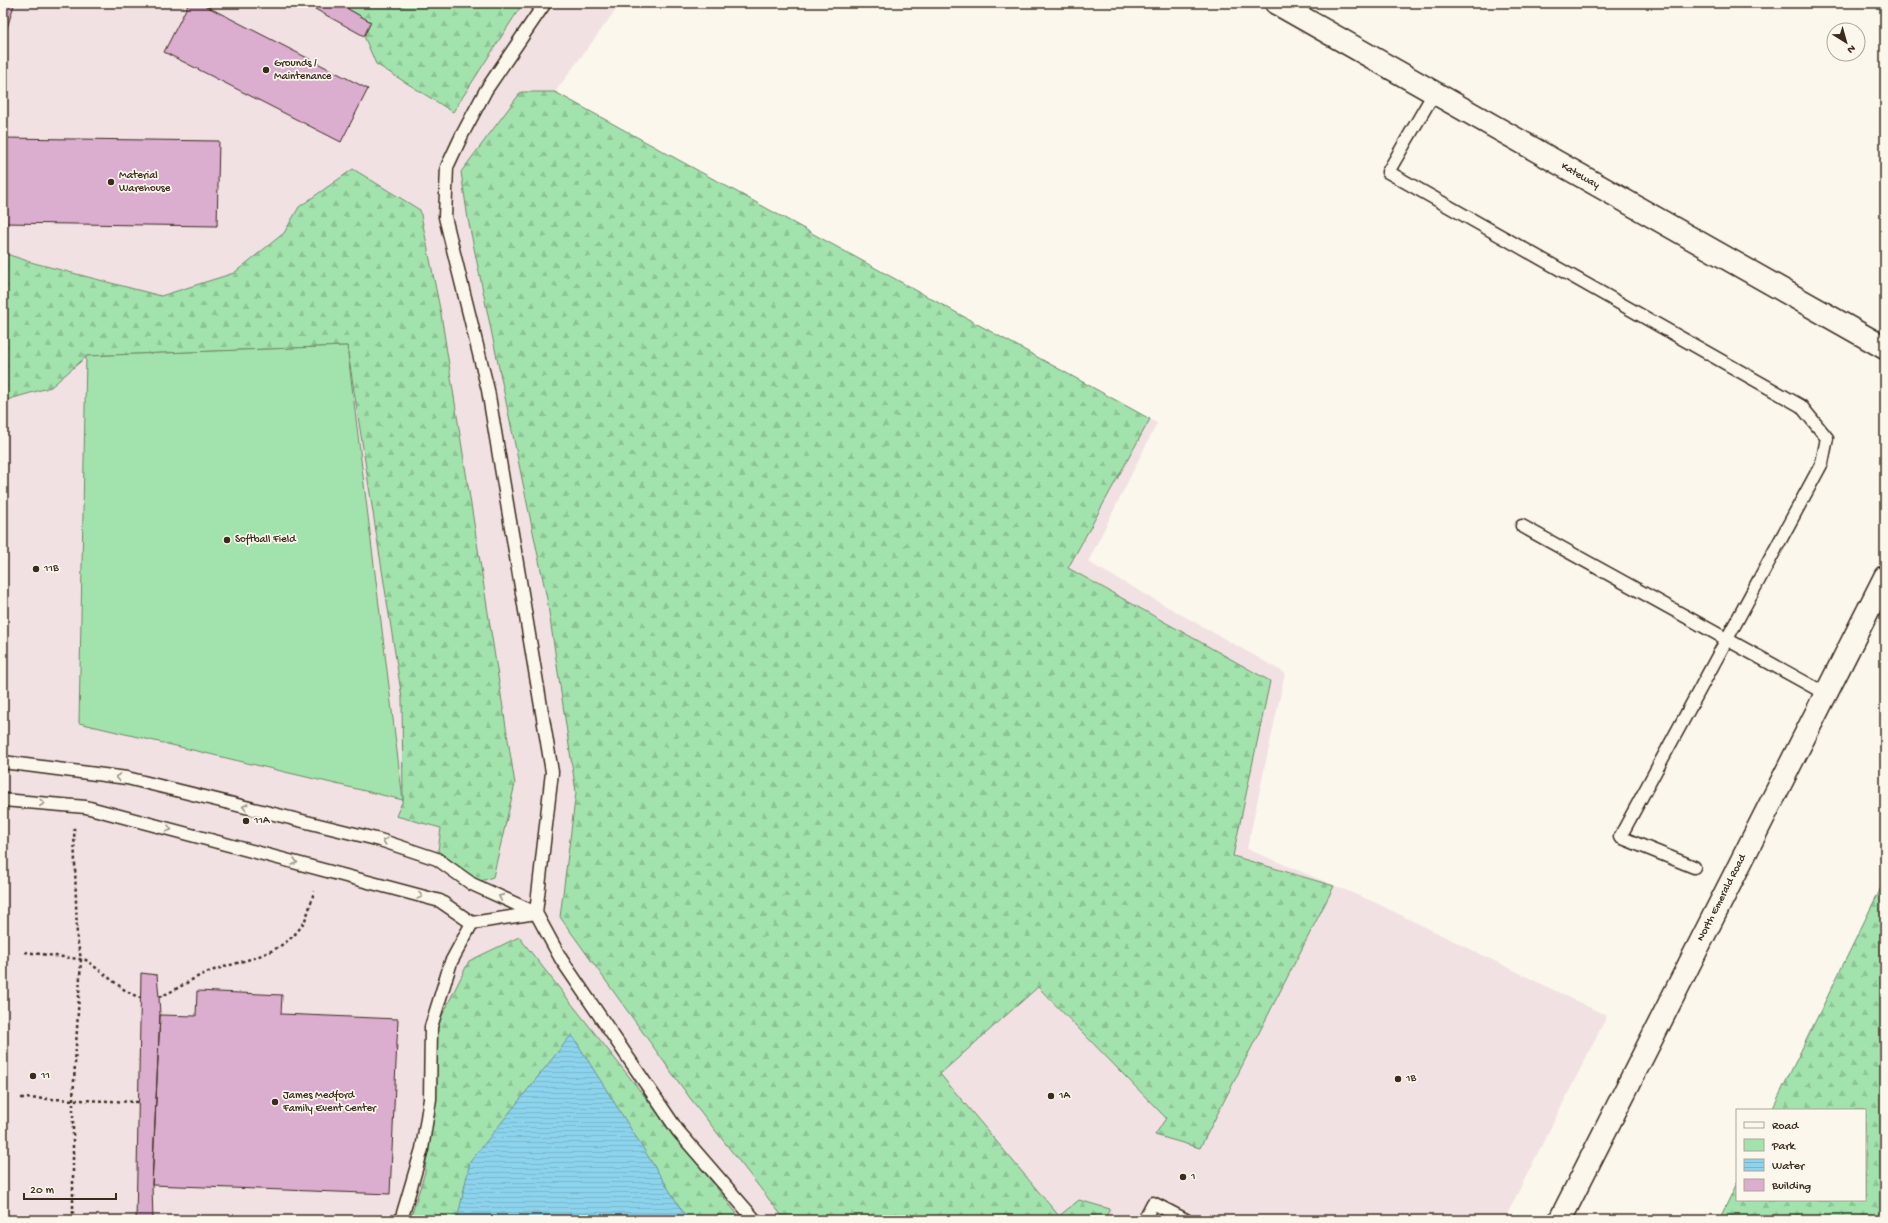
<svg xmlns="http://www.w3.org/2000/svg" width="1888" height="1223" viewBox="0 0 1888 1223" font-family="'Gochi Hand',sans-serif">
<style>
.built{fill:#f1e1e3}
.forest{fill:url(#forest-firs);stroke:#6e8666}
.park{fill:#a2e3ad;stroke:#6e8666}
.water{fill:url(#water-rules);stroke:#6c909a}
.building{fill:#dbadcf;stroke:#3b2a1e}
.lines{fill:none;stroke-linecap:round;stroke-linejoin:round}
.lane-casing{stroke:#3b2a1e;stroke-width:15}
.secondary-casing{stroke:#3b2a1e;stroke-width:25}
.path{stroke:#3b2a1e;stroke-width:2.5;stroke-dasharray:3 3;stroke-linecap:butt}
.lane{stroke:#fbf7ec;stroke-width:12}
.secondary{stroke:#fbf7ec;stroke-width:22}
.oneway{stroke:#9b9085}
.poi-dot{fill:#3b2a1e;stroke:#fbf7ec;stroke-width:1.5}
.labels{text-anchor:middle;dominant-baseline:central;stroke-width:3.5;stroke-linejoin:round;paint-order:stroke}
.poi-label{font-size:11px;fill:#3b2a1e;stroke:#fbf7ec;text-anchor:start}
.street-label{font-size:11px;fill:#3b2a1e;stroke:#fbf7ec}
</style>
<defs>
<pattern id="forest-firs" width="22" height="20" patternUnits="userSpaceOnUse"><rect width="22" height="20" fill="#a2e3ad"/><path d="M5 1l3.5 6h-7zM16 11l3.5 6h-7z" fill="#8cc394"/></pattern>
<pattern id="water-rules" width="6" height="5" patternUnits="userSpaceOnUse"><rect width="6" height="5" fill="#8cd4ed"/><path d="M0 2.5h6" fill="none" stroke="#7ab6cb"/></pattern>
</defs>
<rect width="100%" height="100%" fill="#fbf7ec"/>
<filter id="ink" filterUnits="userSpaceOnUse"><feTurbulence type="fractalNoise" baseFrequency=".025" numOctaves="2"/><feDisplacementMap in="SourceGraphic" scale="8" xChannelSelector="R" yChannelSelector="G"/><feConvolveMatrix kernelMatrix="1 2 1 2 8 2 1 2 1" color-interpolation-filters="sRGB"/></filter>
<g filter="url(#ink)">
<path class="built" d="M3 3H621L555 92 1157 423 1088 562 1285 673 1247 849 1376 903 1607 1016 1504 1220H3Z"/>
<path class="forest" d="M352 3H523L453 112 376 64 364 36 371 22 348 9Z
M521 92H555L1150 419 1068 568 1270 681 1233 856 1334 886 1200 1148 1155 1135 1166 1118 1038 987 940 1074 1059 1216 1079 1200 1110 1209 1104 1220H787L782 1216 690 1098 560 917 576 792 547 599 468 219 461 172Z
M353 169 420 210 441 314 515 784 493 877 472 884 437 859 441 828 396 816 403 800 402 698 347 346 87 356 51 387 3 401V253L34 263 161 296 234 273 284 233 299 207Z
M1885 879V1220H1719L1737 1183V1200H1865V1110H1772Z
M519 937 742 1220H410L425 1172 438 1024 469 961Z"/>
<path class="park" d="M347 346 403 800 79 723 86 356Z"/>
<path class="water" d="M572 1034V1035L688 1220H457L470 1162Z"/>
<path class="building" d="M3 3 14 5 3 41Z
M189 3H200L368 89 341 142 164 52Z
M304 3H352L348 9 371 22 364 36Z
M3 138 219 141 217 226 3 223Z
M141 973 157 975 159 997 160 1015 152 1185 153 1220H136Z
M197 991 282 995 281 1014 398 1019 390 1194 152 1185 160 1015 196 1016Z"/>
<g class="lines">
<defs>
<path id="lane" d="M545 3 486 90 462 135 447 167 445 217 488 390 552 772 536 913 561 959 678 1131 755 1220
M1434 93 1388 172 1801 406 1827 438 1822 463 1620 837 1694 867
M1522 526 1826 694
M3 762 127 778 380 840 437 859 472 884 536 913
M3 800 86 807 440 901 472 923 536 913
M401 1220 422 1149 430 1099 431 1027 451 962 472 923
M1144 1220 1153 1203 1186 1220"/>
<path id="secondary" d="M1276 3 1885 348
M1560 1220 1885 577"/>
</defs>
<use href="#lane" class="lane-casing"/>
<use href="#secondary" class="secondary-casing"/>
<path class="path" d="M25 952 86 960 126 991 140 998
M159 997C178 990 194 976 214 970 247 959 287 954 305 920 309 911 312 900 314 891
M21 1098 138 1102
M73 1220V1099L81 959 77 939 74 827"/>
<use href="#lane" class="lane"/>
<use href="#secondary" class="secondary"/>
</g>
<defs><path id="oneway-chevron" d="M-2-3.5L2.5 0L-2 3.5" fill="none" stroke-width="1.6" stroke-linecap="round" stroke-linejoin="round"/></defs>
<g class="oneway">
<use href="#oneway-chevron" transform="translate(118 777) rotate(-172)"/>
<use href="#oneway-chevron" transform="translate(42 803) rotate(5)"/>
<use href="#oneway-chevron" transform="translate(245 807) rotate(-166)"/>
<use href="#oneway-chevron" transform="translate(169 829) rotate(15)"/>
<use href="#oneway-chevron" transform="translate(385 841) rotate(-162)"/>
<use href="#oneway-chevron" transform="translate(295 862) rotate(15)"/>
<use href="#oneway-chevron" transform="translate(420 896) rotate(15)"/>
<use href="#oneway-chevron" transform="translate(501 897) rotate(-156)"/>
</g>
</g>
<g class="poi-dot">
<circle cx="266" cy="70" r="4"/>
<circle cx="111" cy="182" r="4"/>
<circle cx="227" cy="540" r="4"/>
<circle cx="36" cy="569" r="4"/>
<circle cx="246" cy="821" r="4"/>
<circle cx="33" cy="1076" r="4"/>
<circle cx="1398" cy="1079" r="4"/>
<circle cx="1051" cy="1096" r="4"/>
<circle cx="275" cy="1102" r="4"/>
<circle cx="1183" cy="1177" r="4"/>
</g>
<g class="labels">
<g class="poi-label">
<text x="274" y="64">Grounds /<tspan x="274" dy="13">Maintenance</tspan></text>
<text x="119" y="176">Material<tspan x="119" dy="13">Warehouse</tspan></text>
<text x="235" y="540">Softball Field</text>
<text x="44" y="569">11B</text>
<text x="254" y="821">11A</text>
<text x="41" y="1076">11</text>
<text x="1406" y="1079">1B</text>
<text x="283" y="1096">James Medford<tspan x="283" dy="13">Family Event Center</tspan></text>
<text x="1059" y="1096">1A</text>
<text x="1191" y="1177">1</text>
</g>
<g class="street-label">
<text transform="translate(1580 176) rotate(30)">Kateway</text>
<text transform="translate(1722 898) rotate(-63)">North Emerald Road</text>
</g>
</g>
<rect width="1888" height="1223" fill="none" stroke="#fbf7ec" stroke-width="16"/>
<rect x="8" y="8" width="1872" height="1207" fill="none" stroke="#3b2a1e" stroke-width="1.5" filter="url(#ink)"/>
<rect x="1736" y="1109" width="130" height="92" fill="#fbf7ec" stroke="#aea59a"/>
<rect x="1744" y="1122" width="20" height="6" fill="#fbf7ec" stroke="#aea59a"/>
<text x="1772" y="1129" font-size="12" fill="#3b2a1e">Road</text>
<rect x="1744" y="1139" width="20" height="12" fill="#a2e3ad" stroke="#aea59a"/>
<text x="1772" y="1149" font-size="12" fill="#3b2a1e">Park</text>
<rect x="1744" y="1159" width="20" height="12" fill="url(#water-rules)" stroke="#aea59a"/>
<text x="1772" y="1169" font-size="12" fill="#3b2a1e">Water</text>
<rect x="1744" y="1179" width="20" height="12" fill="#dbadcf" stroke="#aea59a"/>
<text x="1772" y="1189" font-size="12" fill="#3b2a1e">Building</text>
<g transform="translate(1846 42) rotate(143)"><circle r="19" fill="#fbf7ec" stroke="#aea59a"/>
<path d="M0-3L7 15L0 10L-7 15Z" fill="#3b2a1e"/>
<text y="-6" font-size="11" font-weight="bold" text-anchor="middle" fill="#3b2a1e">N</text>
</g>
<path d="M24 1193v6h92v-6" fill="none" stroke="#3b2a1e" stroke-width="2"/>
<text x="30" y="1193" font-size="12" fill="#3b2a1e" stroke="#fbf7ec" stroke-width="3" paint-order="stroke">20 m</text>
</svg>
